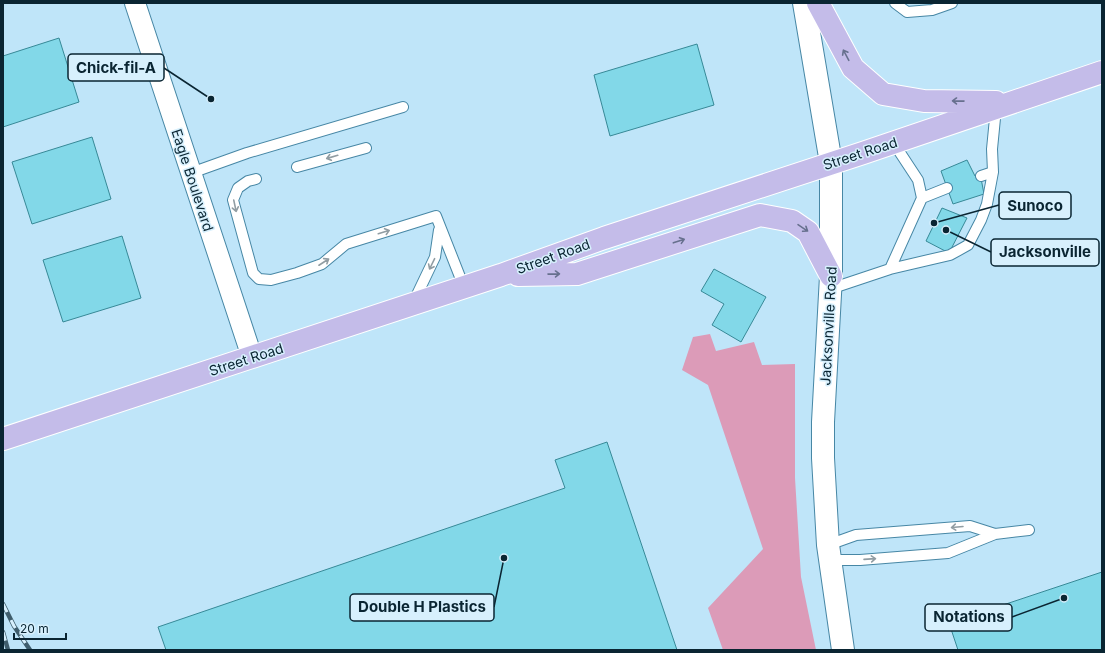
<svg xmlns="http://www.w3.org/2000/svg" width="1105" height="653" viewBox="0 0 1105 653" font-family="Inter,sans-serif">
<style>
.forest{fill:#dc9bb8}
.building{fill:#82d8e8;stroke:#378997}
.lines{fill:none;stroke-linecap:round;stroke-linejoin:round}
.lane-casing{stroke:#4787a5;stroke-width:12}
.street-casing{stroke:#4787a5;stroke-width:22}
.secondary-casing{stroke:#4787a5;stroke-width:24}
.primary-casing{stroke:#fff;stroke-width:24}
.lane{stroke:#fff;stroke-width:10}
.street{stroke:#fff;stroke-width:20}
.secondary{stroke:#fff;stroke-width:22}
.primary{stroke:#c4bce9;stroke-width:22}
.rail-casing{stroke:#3f5d6c;stroke-width:4.5}
.rail{stroke:#d7f0fd;stroke-width:3;stroke-dasharray:9;stroke-linecap:butt}
.oneway{stroke:#67708e}
.oneway2{stroke:#919da3}
.labels{text-anchor:middle;dominant-baseline:central;stroke-width:3;stroke-linejoin:round;paint-order:stroke}
.street-label{font-size:14px;fill:#0a2532;stroke:#d7f0fd}
.leader{fill:none;stroke:#0a2532;stroke-width:1.5}
.callout-dot{fill:#0a2532;stroke:#d7f0fd;stroke-width:1.5}
.callout{fill:#d7f0fd;stroke:#0a2532;stroke-width:1.5}
.callout-label{font-size:15px;text-anchor:middle;font-weight:bold;fill:#0a2532}
</style>
<rect width="100%" height="100%" fill="#bfe5f9"/>
<path class="forest" d="M710 334 716 351 754 342 762 365 795 364V478L801 577 816 650H723L708 608 763 549 708 385 682 370 693 337Z"/>
<path class="building" d="M59 38 79 102 3 127V56Z
M697 44 714 105 610 136 594 75Z
M92 137 111 199 32 224 12 162Z
M967 160 975 176 980 173 984 194 953 204 941 171Z
M942 208 967 218 949 253 926 241Z
M122 236 141 298 63 322 43 260Z
M714 269 766 297 741 342 712 325 724 304 701 291Z
M607 442 677 650H166L158 627 565 488 555 460Z
M1102 572V650H958L949 623Z"/>
<g class="lines">
<defs>
<path id="lane" d="M895 3 907 12 932 10 952 3
M297 167 366 148
M191 173 247 153 403 107
M981 176 993 172 992 149 996 108
M256 179 248 181 238 188 233 200 253 273 259 279 271 280 297 273 322 264 346 244 436 216 464 287
M922 198 947 188
M890 269 950 255 968 245 981 220 987 204 993 172
M830 289 890 269 922 198 918 180 893 142
M413 303 435 257 439 230
M828 545 856 535 970 526 995 534
M831 560H860L948 553 995 534 1029 530"/>
<path id="street" d="M135 3 252 357"/>
<path id="secondary" d="M804 3 831 163V276L823 422V458L828 545 843 650"/>
<path id="primary" d="M818 3 853 68 883 94 924 101 996 102
M518 275 577 274 760 215 792 221 808 232 831 276
M3 439 501 275 604 238 863 153 1102 72"/>
</defs>
<use href="#lane" class="lane-casing"/>
<use href="#street" class="street-casing"/>
<use href="#secondary" class="secondary-casing"/>
<use href="#primary" class="primary-casing"/>
<use href="#lane" class="lane"/>
<use href="#street" class="street"/>
<use href="#secondary" class="secondary"/>
<use href="#primary" class="primary"/>
<defs>
<path id="rail" d="M3 604 14 626 30 650
M3 632 8 650"/>
</defs>
<use href="#rail" class="rail-casing"/>
<use href="#rail" class="rail"/>
</g>
<defs><path id="oneway-shaft" d="M-6 0H5M1.5-3L5.5 0L1.5 3" fill="none" stroke-width="1.6" stroke-linecap="round" stroke-linejoin="round"/></defs>
<g class="oneway">
<use href="#oneway-shaft" transform="translate(846 55) rotate(-118)"/>
<use href="#oneway-shaft" transform="translate(958 101) rotate(-179)"/>
<use href="#oneway-shaft" transform="translate(803 228) rotate(34)"/>
<use href="#oneway-shaft" transform="translate(679 241) rotate(-18)"/>
<use href="#oneway-shaft" transform="translate(554 274) rotate(-1)"/>
</g>
<g class="oneway2">
<use href="#oneway-shaft" transform="translate(332 157) rotate(164)"/>
<use href="#oneway-shaft" transform="translate(235 206) rotate(78)"/>
<use href="#oneway-shaft" transform="translate(384 232) rotate(-17)"/>
<use href="#oneway-shaft" transform="translate(324 262) rotate(-33)"/>
<use href="#oneway-shaft" transform="translate(432 264) rotate(116)"/>
<use href="#oneway-shaft" transform="translate(957 527) rotate(175)"/>
<use href="#oneway-shaft" transform="translate(870 559) rotate(-4)"/>
</g>
<g class="labels">
<g class="street-label">
<text transform="translate(860 153) rotate(-18)">Street Road</text>
<text transform="translate(193 180) rotate(72)">Eagle Boulevard</text>
<text transform="translate(553 256) rotate(-20)">Street Road</text>
<text transform="translate(828 326) rotate(-87)">Jacksonville Road</text>
<text transform="translate(246 359) rotate(-18)">Street Road</text>
</g>
</g>
<path class="leader" d="M211 99L164 68M934 223L999 205M946 230L991 252M504 558L494 607M1064 598L1012 617"/>
<g class="callout-dot">
<circle cx="211" cy="99" r="4"/>
<circle cx="934" cy="223" r="4"/>
<circle cx="946" cy="230" r="4"/>
<circle cx="504" cy="558" r="4"/>
<circle cx="1064" cy="598" r="4"/>
</g>
<g class="callout">
<rect x="68" y="54" width="96" height="27" rx="4"/>
<rect x="999" y="192" width="72" height="27" rx="4"/>
<rect x="991" y="239" width="108" height="27" rx="4"/>
<rect x="350" y="594" width="144" height="27" rx="4"/>
<rect x="925" y="604" width="87" height="27" rx="4"/>
</g>
<g class="callout-label">
<text x="116" y="73">Chick-fil-A</text>
<text x="1035" y="211">Sunoco</text>
<text x="1045" y="257">Jacksonville</text>
<text x="422" y="612">Double H Plastics</text>
<text x="969" y="622">Notations</text>
</g>
<rect width="1105" height="653" fill="none" stroke="#0a2532" stroke-width="8"/>
<path d="M14 633v6h52v-6" fill="none" stroke="#0a2532" stroke-width="2"/>
<text x="20" y="633" font-size="12" fill="#0a2532" stroke="#d7f0fd" stroke-width="3" paint-order="stroke">20 m</text>
</svg>
